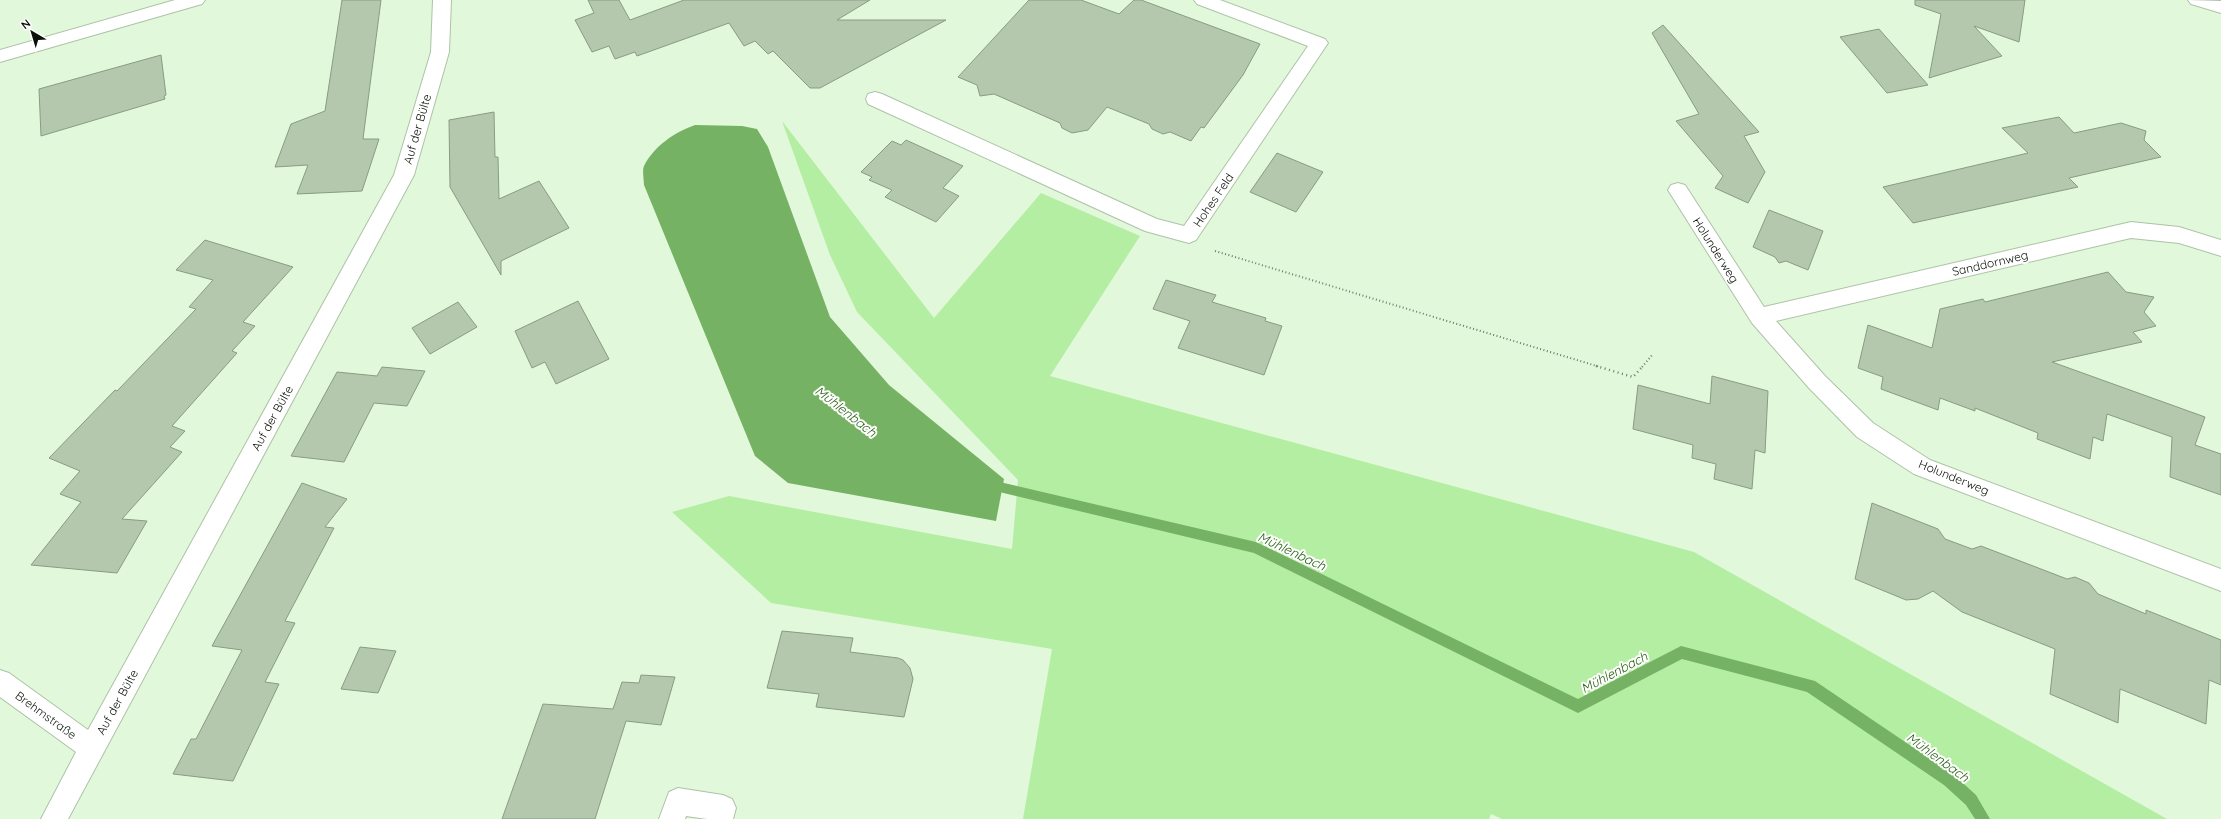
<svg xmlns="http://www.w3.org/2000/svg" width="2221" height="819" viewBox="0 0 2221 819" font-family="Quicksand,sans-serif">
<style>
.green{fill:#b4eea3}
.water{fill:#76b263}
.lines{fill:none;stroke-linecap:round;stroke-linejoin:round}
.stream{fill:#76b263;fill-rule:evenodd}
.building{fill:#b3c8ac;stroke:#889c82}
.minor-casing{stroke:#adc2a7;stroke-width:2}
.path-far1{stroke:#6e7c6a;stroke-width:2;stroke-dasharray:1 2.5;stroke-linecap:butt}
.path{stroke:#6e7c6a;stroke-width:2.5;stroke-dasharray:1 3.5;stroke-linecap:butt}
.minor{fill:#fff;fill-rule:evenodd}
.labels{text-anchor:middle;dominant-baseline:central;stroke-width:4;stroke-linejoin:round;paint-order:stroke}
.street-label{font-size:12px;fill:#0a1108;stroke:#fff}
.water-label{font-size:13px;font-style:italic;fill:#2a6313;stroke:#fff}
</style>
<rect width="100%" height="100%" fill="#e2f8db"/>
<path class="green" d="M782 121 934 318 1041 193 1140 236 1050 376 1694 552 2167 819H1502L1491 814 1489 819H1023L1052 649 771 603 672 512 729 496 1012 549 1018 480 857 312 830 255Z"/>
<path class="water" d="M695 125 742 126 757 129 768 147 830 317 889 385 1004 479 996 521 788 483 755 456 644 185C644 180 642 171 644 166 654 146 675 132 695 125Z"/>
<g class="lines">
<path class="stream" d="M987 479 1256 542 1578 699 1681 646 1815 681 1954 775 1976 795 1990 819H1975L1966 805 1944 785 1807 692 1682 659 1578 713 1254 553 987 489 983 488 981 484 983 480Z"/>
</g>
<path class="building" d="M342 0H381L363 139H379L362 191 297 194 308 165 275 167 291 124 325 111Z
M588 0H619L630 20 684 0H870L837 20H946L820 88H810L773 51 768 54 755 41 744 46 729 23 637 56 635 52 615 59 609 46 592 52 575 20 594 13Z
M1029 0H1081L1119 14 1134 0H1141L1260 44 1243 75 1204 128 1201 127 1191 141 1170 132 1163 134 1152 129 1149 124 1107 107 1088 130 1072 133 1062 128 1060 123 994 94 980 96 977 85 958 77Z
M1915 0H2025L2019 42 1974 26 2002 56 1929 78 1941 14 1915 5Z
M1663 25 1759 132 1744 136 1765 172 1748 203 1715 188 1723 176 1676 121 1699 114 1652 33Z
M1879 29 1928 85 1887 93 1840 37Z
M161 55 166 95 164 96 165 99 41 136 39 89Z
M494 112 495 157H498L499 199 539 181 569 228 501 261V275L450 187 449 120Z
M2059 117 2074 133 2121 123 2146 131 2144 140 2161 157 2069 178 2078 187 1913 223 1883 187 2028 153 2002 128Z
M906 140 963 166 943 188 959 196 936 222 885 197 892 190 869 180 872 177 861 172 892 141 901 145Z
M1277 153 1323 172 1296 212 1250 192Z
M1769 210 1823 231 1808 270 1786 261 1779 263 1775 257 1753 247Z
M205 240 293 267 243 322 255 326 232 351 237 353 172 426 185 431 170 447 182 452 122 519 147 521 117 573 31 565 81 502 60 494 80 471 49 458 115 390 117 391 196 309 189 307 213 280 176 270Z
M2108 272 2126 292 2154 297 2144 312 2156 326 2133 332 2142 342 2052 362 2205 417 2195 445 2221 454V495L2170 477 2172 437 2107 414 2103 441 2093 437 2090 459 2037 439 2038 433 1975 408V411L1940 398 1938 410 1881 389 1883 377 1858 368 1868 325 1932 348 1940 309 1983 299 1985 302Z
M1166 280 1216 295 1212 302 1266 318 1265 321 1282 326 1264 375 1178 348 1190 321 1153 309Z
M578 301 609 359 556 384 545 362 532 368 515 331Z
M458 302 477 327 430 354 412 328Z
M382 367 425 371 407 406 374 403 344 462 291 456 337 372 377 376Z
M1712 376 1768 391 1765 453 1755 450 1752 489 1714 479 1716 464 1692 458 1693 445 1633 429 1638 385 1710 404Z
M302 483 347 499 325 527 334 528 285 621 295 623 265 682 279 684 233 781 173 774 191 739H196L242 650 212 646Z
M1872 503 1938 529 1945 539 1972 549 1981 546 2067 579 2075 577 2089 583 2098 594 2146 614V610L2221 640V685L2209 680 2206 724 2120 689 2118 723 2050 694 2055 649 1962 612 1933 591 1918 599 1906 600 1855 579Z
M782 631 853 638 850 652 898 658 903 660 910 668 913 679 904 717 816 707 819 694 767 688Z
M360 647 396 651 378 693 341 689Z
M641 675 675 677 661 725 626 721 595 819H502L543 704 613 709 622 682 639 683Z"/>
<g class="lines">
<defs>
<path id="minor" d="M175 0H205L202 4 0 62V50Z
M433 0H451L449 52 414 175 68 819H41L76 752 0 697V670L9 673 88 730 394 175 431 52Z
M1194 0H1220L1325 39 1328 43 1196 240 1189 243 1145 231 868 104 866 99 868 94 875 92 882 94 1157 219 1184 226 1308 46 1197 4Z
M2188 0 2221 1V13L2191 4Z
M1678 183 1685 185 1764 307 2131 222 2179 227 2221 240V256L2179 243 2131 238 1776 321 1825 376 1873 423 1930 460 2221 569V591L1914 474 1857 437 1809 388 1752 323 1668 190 1671 185Z
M678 788 723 795 732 799 736 808 733 819H707L686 816 685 819H659L669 792Z"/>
</defs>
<use href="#minor" class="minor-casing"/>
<path class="path-far1" d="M1215 251 1600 367
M1642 367 1653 354"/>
<path class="path" d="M1596 366 1633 377 1643 366"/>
<use href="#minor" class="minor"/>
</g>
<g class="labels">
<g class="street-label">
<text transform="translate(417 129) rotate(-74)">Auf der Bülte</text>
<text transform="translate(1213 200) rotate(-56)">Hohes Feld</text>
<text transform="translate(1716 250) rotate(58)">Holunderweg</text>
<text transform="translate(1990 263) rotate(-13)">Sanddornweg</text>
<text transform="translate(272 418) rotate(-61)">Auf der Bülte</text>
<text transform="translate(1954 477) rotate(22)">Holunderweg</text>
<text transform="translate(117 702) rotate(-61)">Auf der Bülte</text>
<text transform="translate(46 715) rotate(36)">Brehmstraße</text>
</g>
<g class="water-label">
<text transform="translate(846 411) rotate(38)">Mühlenbach</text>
<text transform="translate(1292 551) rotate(25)">Mühlenbach</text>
<text transform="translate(1614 672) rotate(-28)">Mühlenbach</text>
<text transform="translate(1938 757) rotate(36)">Mühlenbach</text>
</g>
</g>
<g transform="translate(32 32) rotate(322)" stroke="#ffffff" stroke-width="3" paint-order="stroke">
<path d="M0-3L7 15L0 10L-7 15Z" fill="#0a1108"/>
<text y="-6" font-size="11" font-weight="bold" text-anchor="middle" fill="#0a1108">N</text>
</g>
</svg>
